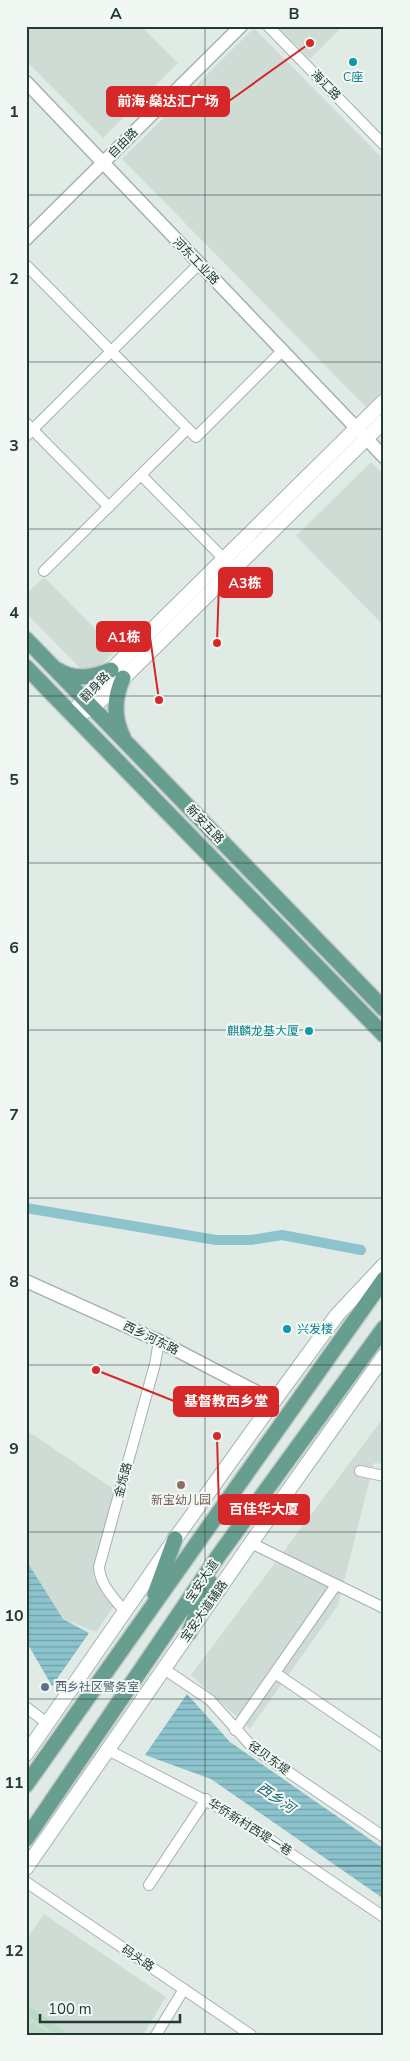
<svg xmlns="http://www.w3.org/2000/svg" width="410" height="2061" viewBox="0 0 410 2061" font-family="'Nunito Sans','Noto Sans SC',sans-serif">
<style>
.built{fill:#cfdbd5}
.grass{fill:#bbdbc4}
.water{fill:url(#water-rules)}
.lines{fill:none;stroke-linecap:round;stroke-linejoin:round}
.canal{stroke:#8cc3cd;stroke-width:10}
.minor-casing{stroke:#a4b2ad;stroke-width:12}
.tertiary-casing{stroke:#a4b2ad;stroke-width:15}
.secondary-casing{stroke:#a0b6ae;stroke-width:16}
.primary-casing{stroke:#c1c8c6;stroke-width:18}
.minor{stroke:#fff;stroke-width:10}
.tertiary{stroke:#fff;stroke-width:12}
.secondary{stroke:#fff;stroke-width:14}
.primary{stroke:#689e90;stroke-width:15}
.grid{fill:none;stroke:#223a34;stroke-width:1;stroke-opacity:0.55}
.culture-dot{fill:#0f9aa8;stroke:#f1f8f4;stroke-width:2}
.education-dot{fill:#8d6e63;stroke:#f1f8f4;stroke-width:2}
.service-dot{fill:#5c6f8a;stroke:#f1f8f4;stroke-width:2}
.labels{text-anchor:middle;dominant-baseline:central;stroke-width:4;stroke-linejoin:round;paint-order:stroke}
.culture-label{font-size:12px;fill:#0d838f;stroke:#f1f8f4}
.street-label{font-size:12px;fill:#223a34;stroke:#f1f8f4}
.education-label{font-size:12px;fill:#785e54;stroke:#f1f8f4}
.service-label{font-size:12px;fill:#4e5e75;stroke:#f1f8f4;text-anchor:start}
.water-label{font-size:14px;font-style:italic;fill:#206573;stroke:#f1f8f4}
.leader{fill:none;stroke:#d62828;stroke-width:2}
.callout-dot{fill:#d62828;stroke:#f1f8f4;stroke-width:2}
.callout{fill:#d62828;stroke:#d62828;stroke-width:2}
.callout-label{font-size:14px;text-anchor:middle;font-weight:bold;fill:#fff}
.neatline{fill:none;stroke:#223a34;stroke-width:2}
.grid-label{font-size:16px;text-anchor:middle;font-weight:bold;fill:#223a34}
</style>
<defs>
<pattern id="water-rules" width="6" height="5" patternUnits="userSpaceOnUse" patternTransform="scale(1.25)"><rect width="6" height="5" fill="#8cc3cd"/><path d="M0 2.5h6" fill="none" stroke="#729fa7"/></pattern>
</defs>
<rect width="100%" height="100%" fill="#e1ebe6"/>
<path class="built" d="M26 26H141L178 63 103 138 26 61Z
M277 26H343L310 59Z
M254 28 384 160V389L366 407 122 159Z
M371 462 384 475V626L296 536Z
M44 577 116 650 89 677 26 613V594Z
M384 1417V1464L374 1463 338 1605 250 1729 191 1675Z
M26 1430 115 1490 94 1567V1578L114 1606 96 1632 63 1619 26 1560Z
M44 1914 166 1997 143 2035H26V1940Z"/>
<path class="grass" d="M26 2004 71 2035H56L26 2014Z
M33 2022 51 2035H52H26V2031Z"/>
<path class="water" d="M26 1560 63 1619 89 1633 52 1686 26 1641Z
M187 1694 230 1742 384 1849V1899L211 1779 145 1755Z"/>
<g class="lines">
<path class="canal" d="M26 1208 216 1240H251L282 1235 361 1250"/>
<defs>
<path id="minor" d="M268 26 384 145
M26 265 196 437 282 351
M26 423 109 507
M26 436 199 264
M141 475 228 563
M44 571 187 429
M360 1471 384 1476
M251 1543 384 1608
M125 1612C114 1598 100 1585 99 1567L155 1364 159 1341
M164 1669 210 1700 253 1748 384 1837
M275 1673 384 1747
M26 1707 48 1724
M235 1730 336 1585
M108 1750 235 1816 384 1917
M26 1882 251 2035
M149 1885 206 1799
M156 2035 184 1989"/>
<path id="tertiary" d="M26 82 384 457
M26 239 241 26
M26 1281 159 1341 274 1401"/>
<path id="secondary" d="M83 712 93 708 384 421
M73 715 83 698 384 401
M26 1754 175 1539 274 1401 337 1315 384 1265
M26 1868 251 1543 384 1356"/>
<path id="primary" d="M26 639 384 1009
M26 667 384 1035
M58 670C75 681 93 677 111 670
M123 737C113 717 114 698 123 678
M155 1594 175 1539
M189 1633 209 1581
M26 1785 384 1279
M26 1839 219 1555 384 1328"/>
</defs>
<use href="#minor" class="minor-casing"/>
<use href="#tertiary" class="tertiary-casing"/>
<use href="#secondary" class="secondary-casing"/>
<use href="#primary" class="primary-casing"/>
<use href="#minor" class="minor"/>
<use href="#tertiary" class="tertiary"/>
<use href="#secondary" class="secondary"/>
<use href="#primary" class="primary"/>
</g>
<path class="grid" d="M205 26V2035M26 195H384M26 362H384M26 529H384M26 696H384M26 863H384M26 1030H384M26 1198H384M26 1365H384M26 1532H384M26 1699H384M26 1866H384"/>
<g class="culture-dot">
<circle cx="353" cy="62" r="5"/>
<circle cx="309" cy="1031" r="5"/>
<circle cx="287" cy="1329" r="5"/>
</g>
<circle class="education-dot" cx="181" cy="1485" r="5"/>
<circle class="service-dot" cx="45" cy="1687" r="5"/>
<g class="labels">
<g class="culture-label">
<text x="353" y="77">C座</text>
<text x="299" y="1031" text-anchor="end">麒麟龙基大厦</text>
<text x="297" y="1329" text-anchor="start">兴发楼</text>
</g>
<g class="street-label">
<text transform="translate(326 85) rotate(46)">海汇路</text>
<text transform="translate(123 143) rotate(-45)">自由路</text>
<text transform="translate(196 261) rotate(46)">河东工业路</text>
<text transform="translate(95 687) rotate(-46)">翻身路</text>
<text transform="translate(205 824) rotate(46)">新安五路</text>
<text transform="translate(151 1338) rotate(26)">西乡河东路</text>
<text transform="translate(123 1480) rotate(-75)">金烁路</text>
<text transform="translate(202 1581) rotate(-56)">宝安大道</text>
<text transform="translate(204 1611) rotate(-55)">宝安大道辅路</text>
<text transform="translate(269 1758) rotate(36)">径贝东堤</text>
<text transform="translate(250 1827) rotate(32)">华侨新村西堤一巷</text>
<text transform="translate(138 1958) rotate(34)">码头路</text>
</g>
<g class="education-label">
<text x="181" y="1500">新宝幼儿园</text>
</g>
<g class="service-label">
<text x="55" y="1687">西乡社区警务室</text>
</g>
<g class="water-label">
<text transform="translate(276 1798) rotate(35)">西乡河</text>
</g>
</g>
<path class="leader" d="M310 43L229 101M217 643L219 583M159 700L150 637M96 1370L174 1401M217 1436L219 1509"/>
<g class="callout-dot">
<circle cx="310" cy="43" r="5"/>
<circle cx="217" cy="643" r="5"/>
<circle cx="159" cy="700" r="5"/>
<circle cx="96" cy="1370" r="5"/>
<circle cx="217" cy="1436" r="5"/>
</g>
<g class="callout">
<rect x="107" y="87" width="122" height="29" rx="5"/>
<rect x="219" y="568" width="53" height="29" rx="5"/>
<rect x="97" y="622" width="53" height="29" rx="5"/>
<rect x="174" y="1387" width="104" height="29" rx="5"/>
<rect x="219" y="1495" width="90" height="29" rx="5"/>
</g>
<g class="callout-label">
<text x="168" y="106">前海·燊达汇广场</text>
<text x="245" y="588">A3栋</text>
<text x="124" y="642">A1栋</text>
<text x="226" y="1406">基督教西乡堂</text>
<text x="264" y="1514">百佳华大厦</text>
</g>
<rect width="410" height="2061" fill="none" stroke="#f1f8f4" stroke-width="55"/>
<path d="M40 2014v8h140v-8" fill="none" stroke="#223a34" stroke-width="2.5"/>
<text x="48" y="2014" font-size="15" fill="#223a34" stroke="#f1f8f4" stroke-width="4" paint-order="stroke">100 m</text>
<rect x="28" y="28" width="354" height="2006" class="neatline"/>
<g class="grid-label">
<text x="116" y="19">A</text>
<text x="294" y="19">B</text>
<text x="14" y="117">1</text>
<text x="14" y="284">2</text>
<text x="14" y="451">3</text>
<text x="14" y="618">4</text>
<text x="14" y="785">5</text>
<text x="14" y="953">6</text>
<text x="14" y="1120">7</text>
<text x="14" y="1287">8</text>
<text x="14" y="1454">9</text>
<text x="14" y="1621">10</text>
<text x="14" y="1788">11</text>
<text x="14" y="1956">12</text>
</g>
</svg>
